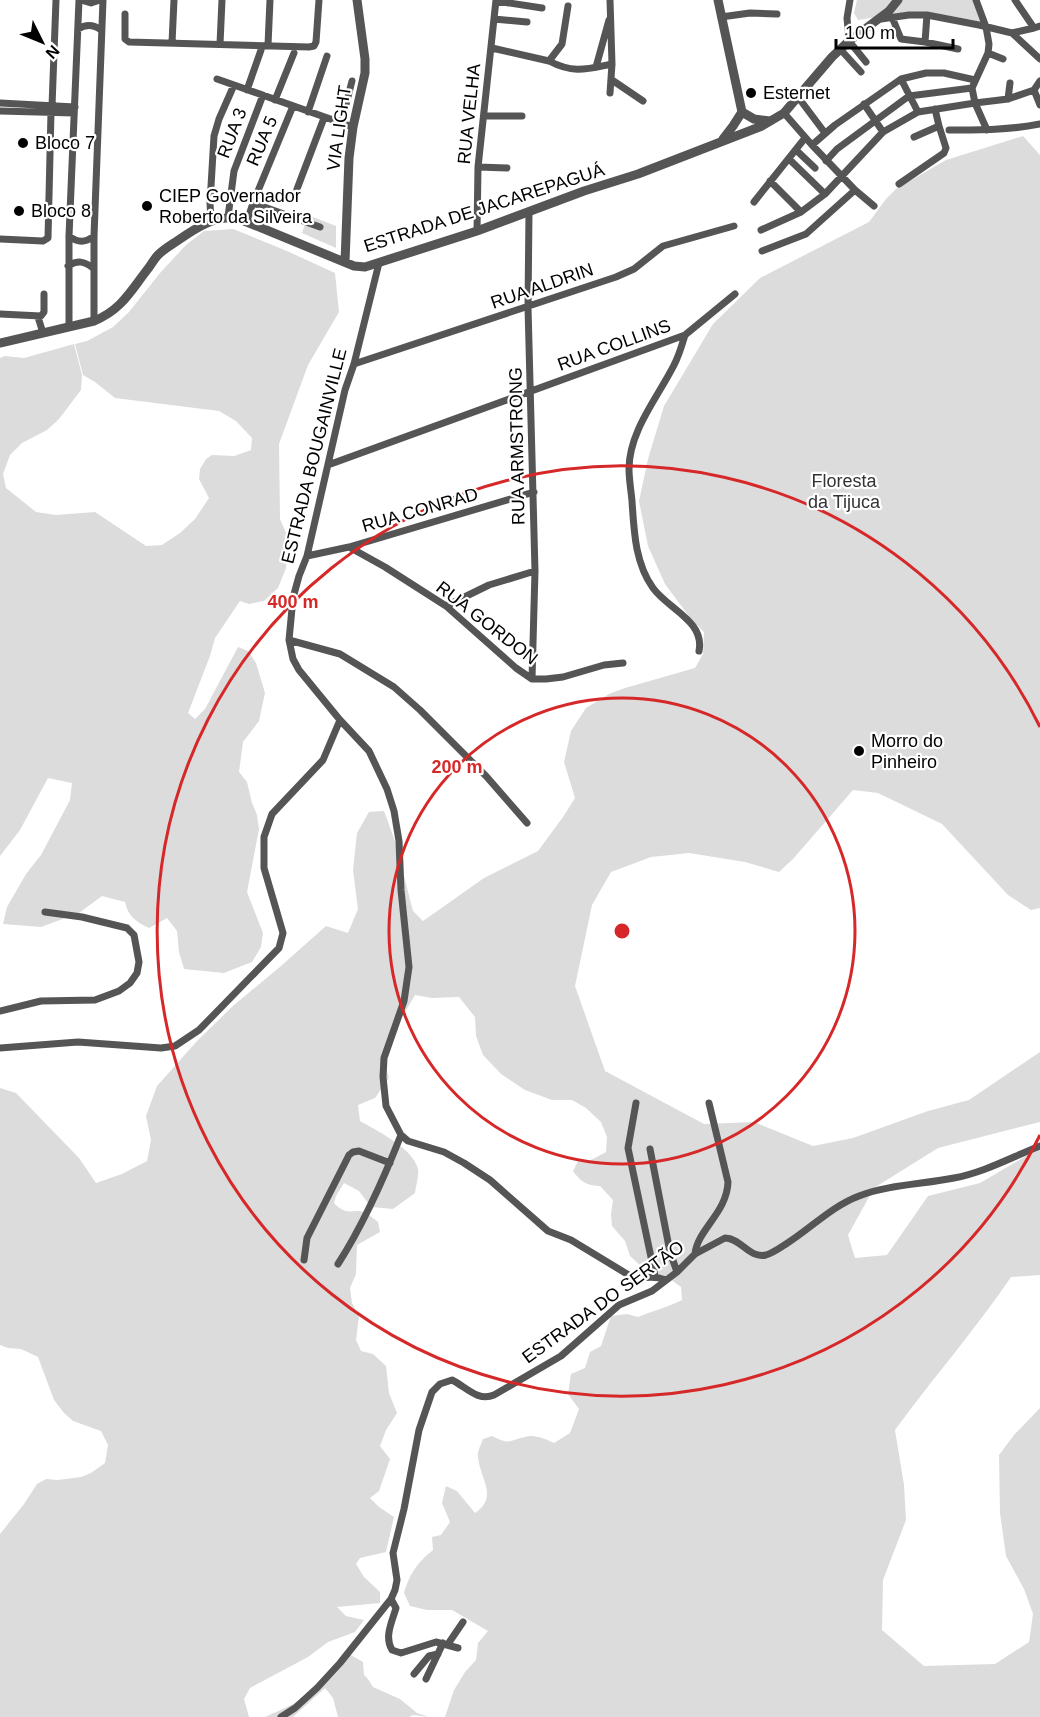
<svg xmlns="http://www.w3.org/2000/svg" width="1040" height="1717" viewBox="0 0 1040 1717" font-family="Helvetica,sans-serif">
<style>
.green{fill:#dcdcdc}
.lines{fill:none;stroke-linecap:round;stroke-linejoin:round}
.minor{stroke:#555;stroke-width:7}
.tertiary{stroke:#555;stroke-width:9}
.ring{fill:none;stroke:#d62828;stroke-width:3}
.poi-dot{fill:#000;stroke:#fff;stroke-width:2}
.labels{text-anchor:middle;dominant-baseline:central;stroke-width:4.5;stroke-linejoin:round;paint-order:stroke}
.poi-label{font-size:18px;fill:#000;stroke:#fff;text-anchor:start}
.street-label{font-size:18px;fill:#000;stroke:#fff}
.park-label{font-size:18px;fill:#333;stroke:#fff}
.centre{fill:#d62828;stroke:#fff;stroke-width:3}
.ring-label{font-size:18px;text-anchor:middle;font-weight:bold;fill:#d62828;stroke:#fff;stroke-width:4.5;stroke-linejoin:round;paint-order:stroke}
</style>
<rect width="100%" height="100%" fill="#fff"/>
<path class="green" d="M857 0H974L982 22 929 12H907L858 20 854 13Z
M1023 136 1040 155V908L1031 910 1008 895 942 824 878 793 853 790 793 859 779 872 745 862 689 853 651 857 611 872 592 905 575 986 605 1071 704 1124 754 1122 813 1146 853 1138 928 1111 969 1100 1040 1052V1122L938 1148 874 1188 848 1235 855 1258 887 1255 928 1196 980 1183 1040 1148V1275L1011 1277C975 1330 933 1378 895 1430L904 1485 906 1520 883 1580 882 1630 924 1666 995 1664 1029 1642 1033 1614 1024 1589 1006 1556 1000 1513 999 1455 1014 1435 1040 1408V1717H445L454 1690 465 1672 476 1660 478 1643 488 1631 452 1610H427L410 1606 404 1593C410 1573 417 1563 433 1550L432 1537 441 1535 450 1522 442 1503 446 1486 457 1491 475 1513C499 1497 480 1479 478 1457 477 1451 481 1445 483 1439L492 1436C510 1445 508 1441 525 1437 534 1434 545 1439 554 1443L570 1433 579 1409 568 1394 571 1374 585 1368 590 1352 601 1346 611 1316 627 1314 638 1317C653 1311 668 1307 682 1300L681 1287 670 1279H655L630 1256 625 1241 612 1226 611 1214 613 1200 600 1186C587 1186 580 1181 573 1171L578 1161 591 1160 606 1152 607 1137 601 1122 586 1108 572 1100H552L525 1090 501 1074 483 1055 476 1036 475 1017 459 997 432 998 415 995 394 1031 384 1062 389 1078 375 1098 358 1105 360 1121C377 1131 413 1148 418 1169 419 1175 416 1186 415 1193L393 1209 371 1207 359 1191 344 1183 336 1196 334 1203C348 1218 353 1207 366 1213 370 1215 374 1219 378 1222L380 1232 357 1245 356 1274 350 1288 352 1303 359 1316 356 1340 361 1351 373 1354 386 1366 389 1393 397 1413 386 1430 380 1446 390 1459 379 1491 370 1498 379 1507 394 1517 386 1552 360 1558 356 1564 364 1577 380 1592V1603L337 1607 346 1616 364 1620 355 1632 328 1642 308 1657 250 1688 244 1699 249 1717H0V1534L24 1504 37 1484 46 1479 58 1480 81 1477 91 1473 105 1463 108 1445 101 1431 73 1421 64 1413 54 1400 38 1357 21 1349 8 1348 0 1345V1088L16 1093 79 1158 96 1183 122 1174 147 1161 151 1140 146 1116 157 1086 198 1040 234 1005 281 966 326 926 348 933 358 909 353 870 357 833 369 812 384 811 395 841 413 911 423 921 484 878 538 851 563 817 575 798 564 762 571 731 586 708 609 694 625 688 695 668 703 654 704 632 691 619 665 584 648 546 639 501 648 459 664 406 713 324 760 278 869 222 886 199 896 189 946 160Z
M308 215 336 226V248L302 233Z
M233 229 287 251 335 273 339 312 308 365 279 444 280 519 289 540 286 568 278 588 264 601 249 604 240 601 215 638 210 656 188 713 195 719 205 709 238 647 248 651 256 663 265 693 259 721 243 742 239 772 247 782 252 803 257 815 259 829 247 892 263 933 261 947 252 962 224 973 184 969 179 952 177 931 167 918 149 928C136 922 128 916 125 902L102 896 79 913 41 927 3 924 7 907 26 874 41 855 70 800 72 783 48 778 20 830 0 856V358L5 356 24 358 74 344 82 375 81 390 59 419 47 430 22 443 10 455 3 474 6 488 36 512 56 515 95 512 146 546 162 545 180 533 195 519 209 498 199 479 200 469 206 459 212 455 234 456 251 450 252 438 236 421 219 411 115 398 95 382 83 375 75 344 87 341 113 327 129 312 160 273 186 245 204 231Z
M349 1654 363 1662 364 1675 368 1679 373 1687 400 1699 417 1713 429 1717 413 1715 409 1717H338L333 1698 325 1688 293 1717H265C282 1709 313 1698 320 1680Z"/>
<g class="lines">
<path class="minor" d="M81 0 91 3 100 0
M610 0 612 64 610 93
M850 0 847 18 849 41 866 62
M976 0 986 27 989 44 988 53 972 88 975 103 987 130
M1015 0 1034 28 1040 26
M496 1 542 8
M125 14V39L129 42 309 47 314 46 316 42 319 0
M721 17 750 13 777 14
M892 17 901 39 925 42 958 49
M494 19 527 22
M881 19 909 15H927L979 25 1012 33 1040 59
M78 29C86 24 93 24 101 30
M1012 33 1034 28
M925 42 927 15
M172 43 174 0
M220 44 222 0
M268 45 270 0
M492 48 549 61 562 44 568 6
M840 49 861 72
M988 53 1003 59
M549 61C574 74 587 69 612 64
M596 67 609 20
M217 79 353 127
M901 79 918 112
M612 80 643 101
M247 90 261 50
M1034 90 1040 105
M798 97 825 133
M1008 99 1010 83
M275 100 294 53
M0 103 75 107
M864 104 883 132
M52 106 56 0
M0 111 74 113
M308 112 327 56
M484 116H522
M341 124 352 81
M949 130C980 130 1010 130 1040 124
M914 137 939 126 935 109
M812 145 835 125 901 79 926 73H944L975 80
M796 150 815 168
M789 159 825 194
M826 161 837 149 909 96 972 88
M478 167 507 168
M770 181 801 212
M899 184 944 153 946 148 939 126
M297 189 324 118
M855 190 874 206
M754 202 805 138
M253 203 320 227
M529 212 528 307 535 571 532 679
M228 217 234 171 263 95
M211 221 210 203 214 136 219 119 234 85
M247 221 253 203 293 106
M761 230 801 212 825 194 883 132 918 112 975 103 1008 99 1034 90 1040 81
M477 231 478 167 496 0
M69 236C78 243 85 243 94 236
M0 239 43 241 48 238 51 112
M762 251 806 234 855 190 812 145 784 113
M379 263 354 364 345 390 307 556 299 576 293 598 289 640 293 659 299 670 340 720 369 751 387 789 394 811 399 841 401 890 409 967 404 1001 384 1058 383 1077 386 1106 401 1135 408 1141 444 1152 464 1163 490 1180 548 1231 571 1240 632 1277C646 1280 650 1274 666 1280
M68 266C78 260 84 261 93 268
M0 314 41 316 44 312V294
M38 317 43 333
M94 321V236L103 0
M69 326V236L79 0
M685 335C682 345 679 356 674 365 658 397 629 431 629 469 629 479 631 490 632 501 634 531 635 563 653 588 668 609 705 621 699 651
M354 364 616 277 634 269 663 246 734 226
M328 465 685 335 735 294
M349 547 534 492
M307 556 349 547 385 567 446 606 516 668 532 679H546L563 677 604 665 623 663
M446 606 489 585 535 571
M289 640 340 654 394 687 420 710 486 776 527 823
M0 1011 41 1001 95 1000 119 991 130 983 137 973 139 962 134 935 127 928 82 917 45 912
M0 1048 78 1042 161 1048 175 1046 199 1030 279 948 283 933 264 868V837L272 814 323 760 340 720
M636 1103 628 1148 655 1276
M650 1149 670 1252 677 1272
M695 1254C697 1230 727 1213 728 1182L709 1103
M304 1260 307 1238 349 1155 353 1152 359 1151 390 1163
M338 1264C363 1225 384 1178 401 1135
M391 1599 396 1608C392 1622 384 1637 392 1650L401 1653 436 1642 458 1648
M448 1644 463 1622
M414 1674 429 1656 438 1654
M426 1679 443 1643
M281 1717 295 1708 317 1688 340 1663 391 1599 395 1590 397 1580 393 1553 404 1509 419 1430 432 1392 440 1384 452 1380C466 1387 478 1402 494 1395L561 1356 619 1305 652 1291 677 1272 695 1254 725 1238C741 1238 749 1259 766 1255 773 1253 780 1248 786 1244 810 1229 832 1206 859 1196 887 1185 924 1184 954 1178 983 1173 1012 1157 1040 1146"/>
<path class="tertiary" d="M718 0 742 112 733 126 723 139
M742 112 754 119 770 121
M345 262 349 158 353 127 365 73V59L357 0
M0 343 94 321C121 310 130 292 147 270 151 265 154 259 158 255 164 249 171 245 177 241 196 228 213 216 237 218L354 266 365 267 477 231 584 191 638 174 762 126 784 113 832 57 849 41 889 11 898 0"/>
</g>
<g class="ring">
<circle cx="622" cy="931" r="233"/>
<path d="M1040 1135A465 465 0 1 1 1040 727"/>
</g>
<g class="poi-dot">
<circle cx="751" cy="93" r="6"/>
<circle cx="23" cy="143" r="6"/>
<circle cx="147" cy="206" r="6"/>
<circle cx="19" cy="211" r="6"/>
<circle cx="859" cy="751" r="6"/>
</g>
<g class="labels">
<g class="poi-label">
<text x="763" y="93">Esternet</text>
<text x="35" y="143">Bloco 7</text>
<text x="159" y="196">CIEP Governador<tspan x="159" dy="21">Roberto da Silveira</tspan></text>
<text x="31" y="211">Bloco 8</text>
<text x="871" y="741">Morro do<tspan x="871" dy="21">Pinheiro</tspan></text>
</g>
<g class="street-label">
<text transform="translate(469 114) rotate(-84)">RUA VELHA</text>
<text transform="translate(339 128) rotate(-82)">VIA LIGHT</text>
<text transform="translate(232 133) rotate(-69)">RUA 3</text>
<text transform="translate(262 141) rotate(-67)">RUA 5</text>
<text transform="translate(484 208) rotate(-18)">ESTRADA DE JACAREPAGUÁ</text>
<text transform="translate(542 286) rotate(-19)">RUA ALDRIN</text>
<text transform="translate(614 345) rotate(-20)">RUA COLLINS</text>
<text transform="translate(517 446) rotate(-91)">RUA ARMSTRONG</text>
<text transform="translate(314 456) rotate(-76)">ESTRADA BOUGAINVILLE</text>
<text transform="translate(420 510) rotate(-16)">RUA CONRAD</text>
<text transform="translate(487 623) rotate(38)">RUA GORDON</text>
<text transform="translate(603 1302) rotate(-36)">ESTRADA DO SERTÃO</text>
</g>
<g class="park-label">
<text x="844" y="481">Floresta<tspan x="844" dy="21">da Tijuca</tspan></text>
</g>
</g>
<circle cx="622" cy="931" r="9" class="centre"/>
<g class="ring-label">
<text x="293" y="608">400 m</text>
<text x="457" y="773">200 m</text>
</g>
<g transform="translate(42 42) rotate(133)" stroke="#ffffff" stroke-width="4.5" paint-order="stroke">
<path d="M0-4.5L10 22L0 15L-10 22Z" fill="#000000"/>
<text y="-9" font-size="16" font-weight="bold" text-anchor="middle" fill="#000000">N</text>
</g>
<path d="M836 39v9h117v-9" fill="none" stroke="#000000" stroke-width="3"/>
<text x="845" y="39" font-size="18" fill="#000000" stroke="#ffffff" stroke-width="4.5" paint-order="stroke">100 m</text>
</svg>
